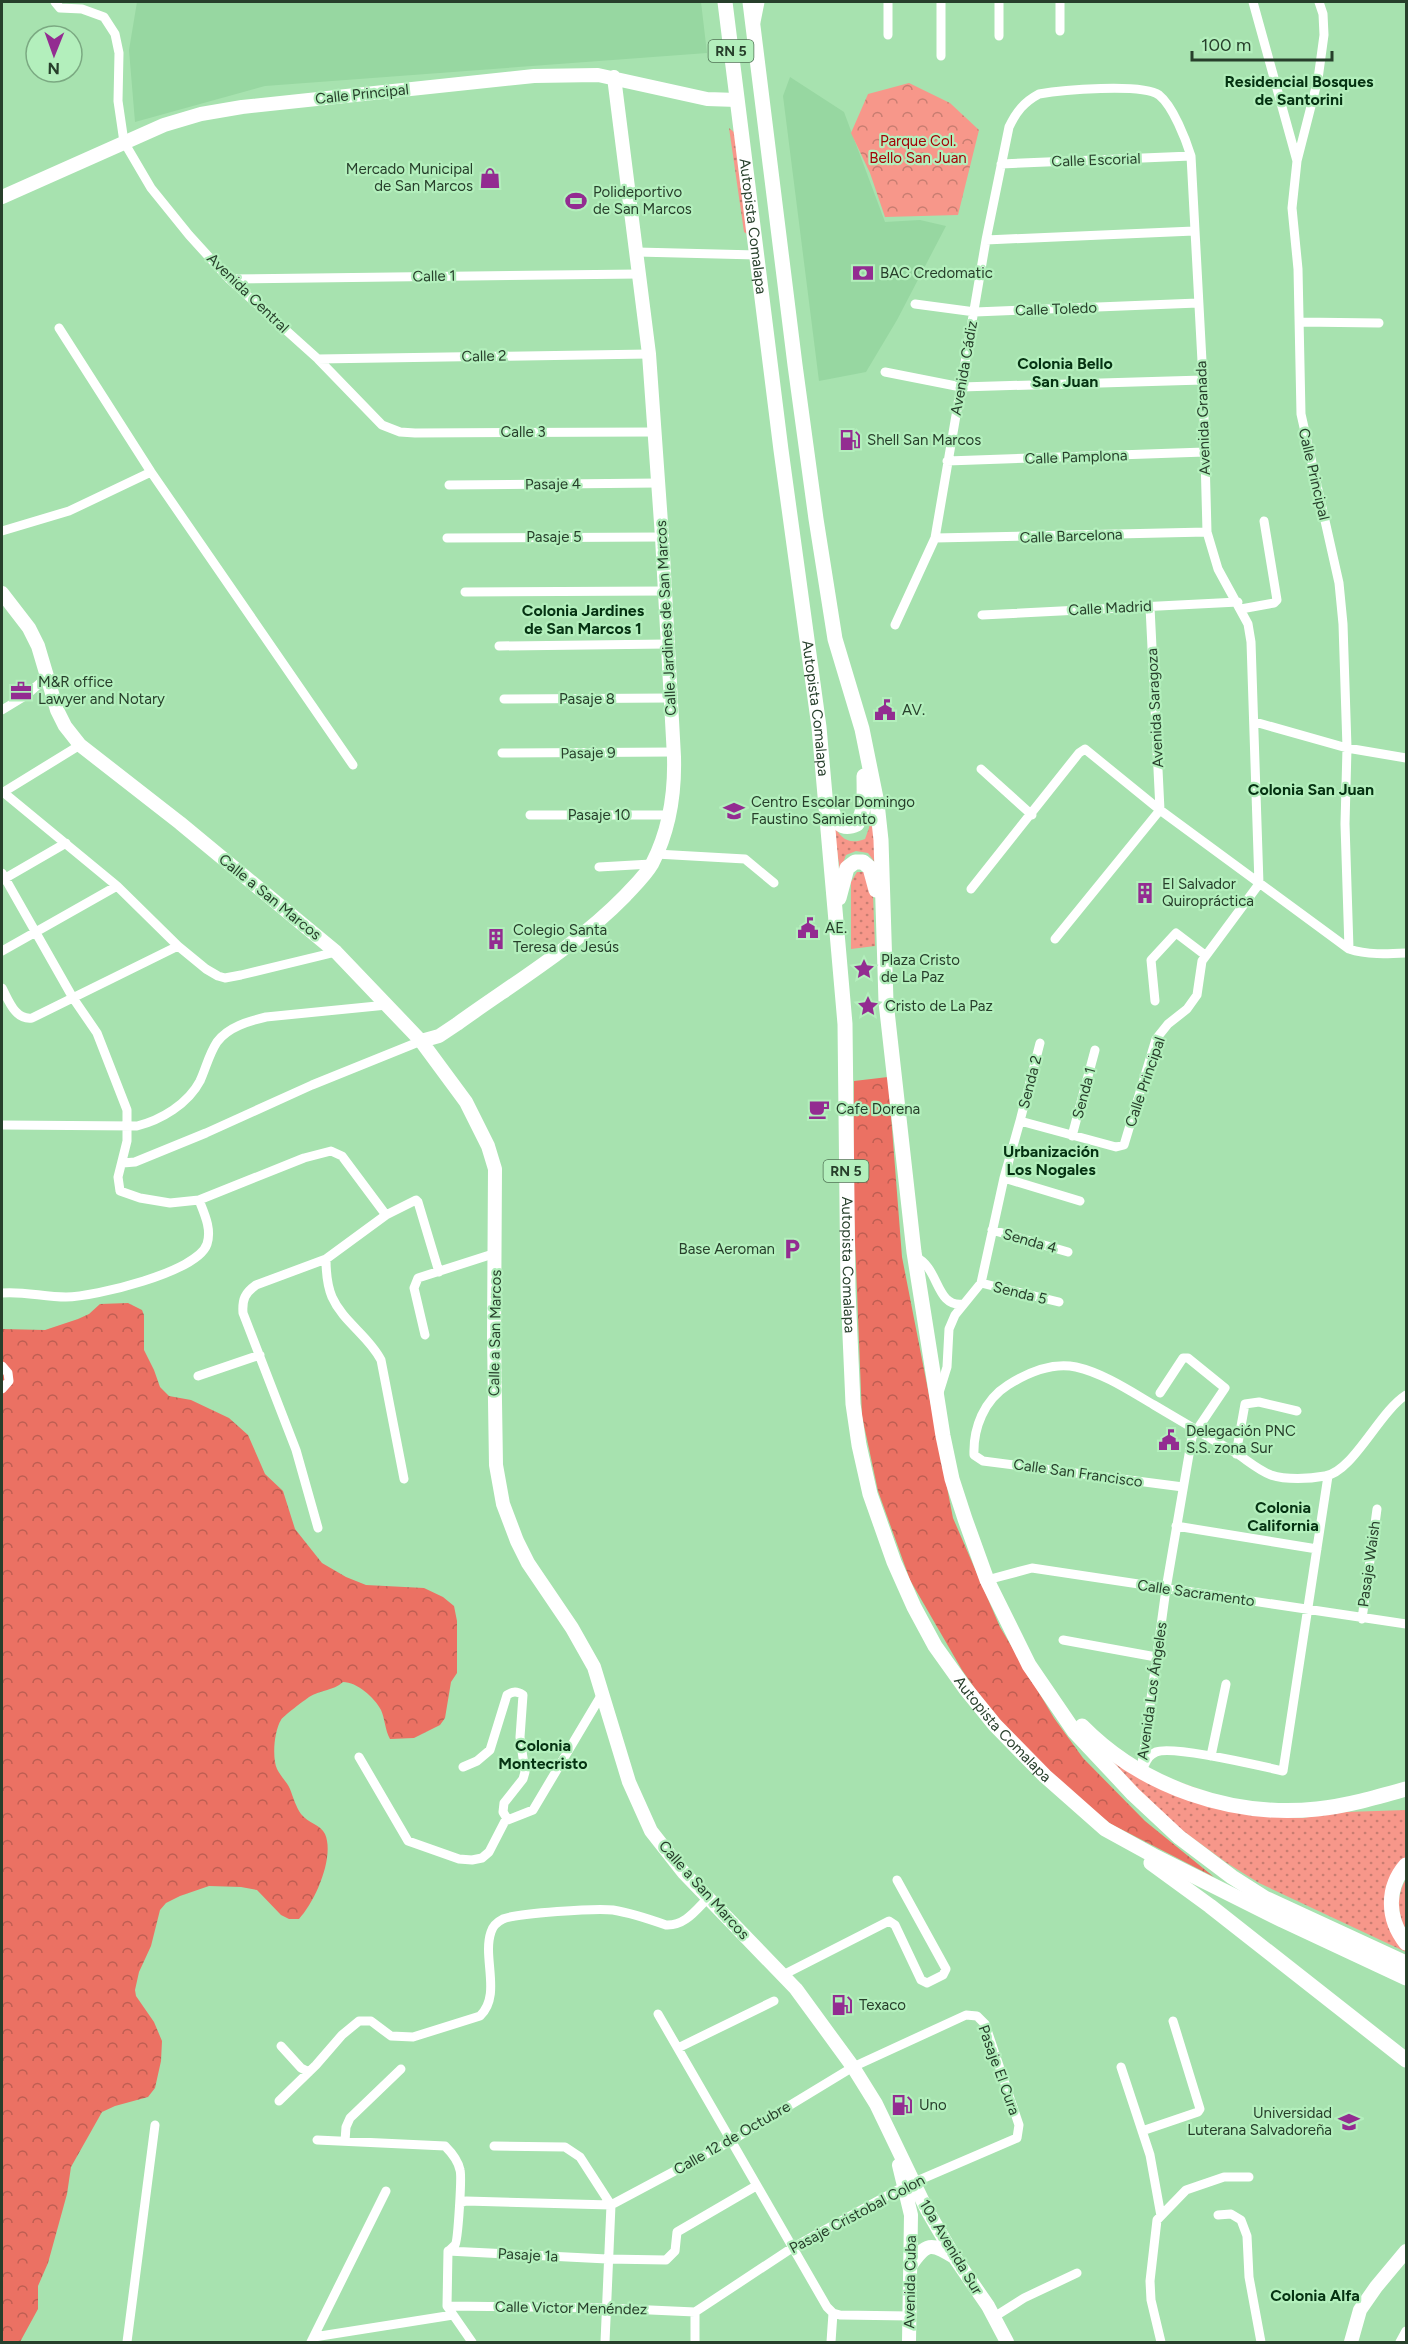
<svg xmlns="http://www.w3.org/2000/svg" width="1408" height="2344" viewBox="0 0 1408 2344" font-family="Figtree,sans-serif">
<style>
.built{fill:#97d7a1}
.grass{fill:url(#grass-dots)}
.forest{fill:url(#forest-crowns)}
.park{fill:url(#park-crowns)}
.lines{fill:none;stroke-linecap:round;stroke-linejoin:round}
.minor{stroke:#fff;stroke-width:9}
.secondary{stroke:#fff;stroke-width:14}
.trunk{stroke:#fff;stroke-width:15}
.labels{text-anchor:middle;dominant-baseline:central;stroke-width:4.5;stroke-linejoin:round;paint-order:stroke}
.shield{fill:#b3efbc;stroke:#517456;stroke-width:1.5}
.shield-label{font-size:14px;font-weight:bold;fill:#273f2b}
.street-label{font-size:15px;fill:#273f2b;stroke:#b3efbc}
.park-label{font-size:15px;fill:#a30307;stroke:#b3efbc}
.poi-label{font-size:15px;fill:#273f2b;stroke:#b3efbc;text-anchor:start}
.neighbourhood-label{font-size:16px;font-weight:bold;fill:#053212;stroke:#b3efbc}
</style>
<defs>
<pattern id="grass-dots" width="8" height="8" patternUnits="userSpaceOnUse" patternTransform="scale(1.5)"><rect width="8" height="8" fill="#f7978a"/><path d="M2 2h.1M6 6h.1" fill="none" stroke="#c87d71" stroke-width="1.8" stroke-linecap="round"/></pattern>
<pattern id="forest-crowns" width="20" height="18" patternUnits="userSpaceOnUse" patternTransform="scale(1.5)"><rect width="20" height="18" fill="#eb7163"/><path d="M2 6a3 3 0 1 1 6 0M12 15a3 3 0 1 1 6 0" fill="none" stroke="#be5e52"/></pattern>
<pattern id="park-crowns" width="20" height="18" patternUnits="userSpaceOnUse" patternTransform="scale(1.5)"><rect width="20" height="18" fill="#f7978a"/><path d="M2 6a3 3 0 1 1 6 0M12 15a3 3 0 1 1 6 0" fill="none" stroke="#c87d71"/></pattern>
</defs>
<rect width="100%" height="100%" fill="#a7e2af"/>
<path class="built" d="M137 2H701L707 53 265 86 135 122 129 50Z
M790 77 844 112 885 222 920 220 946 226 897 320 866 372 819 381 783 96Z"/>
<path class="grass" d="M729 128 735 133 747 234 744 232Z
M872 806 879 868 868 853 856 851 846 855 840 871 833 823C840 839 849 845 865 839L869 828Z
M857 872H865L873 895 875 946 851 949V882Z
M1100 1748 1114 1759 1278 1817 1302 1818 1346 1812 1406 1810V1857L1392 1875 1406 1952 1259 1883 1227 1863 1164 1817Z
M1406 1879V1930C1397 1913 1396 1896 1406 1879Z"/>
<path class="forest" d="M888 1077 902 1257 953 1518 1000 1627 1054 1718 1083 1758 1145 1821 1214 1877 1111 1824 1057 1782 999 1723 962 1670 910 1580 878 1491 862 1416 853 1191 854 1081Z
M128 1303 142 1310 144 1315V1350L154 1370 160 1387 169 1396 191 1400 229 1418 248 1435 265 1474 283 1491 295 1529 322 1563 346 1577 366 1585 424 1588 443 1597 454 1606 457 1621V1673L451 1682 445 1718 440 1725 414 1738 390 1739C385 1730 385 1719 381 1710 374 1697 357 1682 343 1682 333 1691 320 1690 309 1697 305 1700 283 1716 281 1720 274 1731 272 1758 277 1769 281 1777 287 1782 290 1789 293 1797 296 1807 301 1814 308 1823 321 1825 325 1834 335 1857 315 1902 299 1919H289L281 1915 257 1890 241 1887 209 1886 180 1896 166 1903 160 1910 151 1946 139 1972 135 1990 136 1996 154 2022 162 2041 161 2061 155 2088 148 2097 115 2106 102 2112 71 2167 67 2194 48 2263 38 2286V2309L20 2342H2V1329L45 1330 78 1319 89 1314 100 1304Z"/>
<path class="park" d="M909 83 950 103 979 130 958 215 885 217 870 173 851 133 868 94Z"/>
<g class="lines">
<path class="minor" d="M55 2 60 8 82 9 104 17 115 34 119 53 118 101 124 142 151 188 189 235 229 279 318 359 382 425 400 432 415 433 655 432
M888 2V35
M1253 2 1297 161
M1319 2 1323 14 1324 35 1318 79 1297 161 1292 208 1298 269 1301 414 1339 583 1343 624 1347 748 1345 824 1349 949
M756 22 760 2
M1060 31V2
M999 36V2
M941 56V2
M1001 164 1191 156
M986 240 1194 231
M637 252 757 255
M229 279 639 274
M915 304 975 312 1198 303
M1300 322 1379 323
M59 328 151 472 353 765
M318 359 649 354
M885 372 961 387 1203 380
M947 461 1205 452
M449 485 658 483
M2 531 69 511 151 472
M447 538 662 537
M935 538 1207 532
M465 592 665 591
M1241 609 1274 603 1277 600 1264 521
M982 615 1238 602
M895 625 935 538 986 240 1009 127C1016 112 1024 102 1039 94 1061 90 1142 83 1159 95 1173 106 1186 140 1191 156L1203 380 1207 532 1218 569 1248 624 1251 642 1259 884 1202 961 1197 995 1187 1009 1168 1024 1156 1039 1124 1145 1116 1147 1020 1121 1004 1178 981 1283 955 1315 949 1329 947 1367 938 1396
M499 646 667 644
M504 699 670 698
M2 710 25 696 46 678
M1255 722 1347 748 1406 758
M502 753 674 752
M981 769 1032 815
M3 792 117 886 178 946 206 969 218 976 225 978 241 975 336 952
M2 793 80 745
M530 815H669
M656 854 745 859 774 883
M599 867 651 864
M2 873 73 998 97 1033 127 1110V1141L118 1177 120 1191 140 1198 170 1203 199 1200 304 1158 331 1151 342 1156 386 1215
M2 880 66 843
M971 889 1079 753 1085 749 1160 810 1349 949C1367 955 1387 954 1406 953
M1055 939 1160 810 1150 607
M2 951 117 886
M2 988C9 1001 15 1020 32 1018L178 946
M1155 1001 1151 960 1176 933 1205 955
M1020 1121 1040 1043
M2 1125 137 1126C161 1120 188 1104 200 1081 206 1068 209 1054 217 1042 228 1027 249 1021 266 1017L387 1005
M1072 1136 1095 1050
M123 1163 135 1162 206 1133 312 1085 421 1041
M1004 1178 1080 1201
M992 1230 1068 1252
M915 1257C940 1267 935 1308 963 1304
M326 1259C326 1272 327 1285 332 1297 343 1322 369 1336 381 1360L404 1479
M981 1283 1059 1302
M2 1293C23 1291 44 1297 66 1297 94 1297 198 1272 207 1244 212 1229 204 1213 199 1200
M425 1335 414 1288 418 1278 496 1253
M2 1366 8 1373 9 1381 2 1389
M198 1376 260 1355
M1236 1454 1245 1404 1259 1402 1297 1411
M1183 1487 983 1461 974 1455C973 1428 984 1400 1008 1385 1027 1373 1052 1362 1076 1367 1103 1373 1130 1391 1154 1405 1181 1421 1208 1437 1236 1453 1247 1460 1258 1470 1271 1475 1286 1480 1309 1479 1325 1476 1353 1472 1379 1412 1406 1395
M1176 1526 1317 1549
M318 1528 296 1450 243 1313C242 1299 245 1293 256 1285L326 1259 386 1215 416 1200 418 1202 439 1272
M987 1580 1032 1568 1406 1624
M1362 1619 1377 1509
M1063 1640 1156 1657
M1211 1756 1226 1684
M359 1757 408 1841 459 1859 472 1860 482 1858 489 1852 505 1821 533 1810 602 1694
M1144 1766C1147 1760 1149 1755 1156 1752 1173 1745 1261 1766 1283 1771L1328 1476
M463 1767 477 1761 490 1750 507 1695C513 1691 517 1691 523 1695L520 1737 525 1772 523 1779 504 1803 503 1812 508 1820
M1141 1771 1166 1589 1192 1437 1225 1388 1188 1358H1183L1160 1393
M783 1975 889 1921 895 1925 921 1980 927 1983 943 1975 946 1969 897 1880
M658 2014 827 2307 833 2313 840 2315 910 2316
M281 2046 301 2068 309 2072
M678 2048 774 2001
M1121 2067 1150 2155 1161 2216
M279 2101 316 2065 342 2035 359 2021H371L391 2036 413 2037 480 2016C502 1995 482 1958 491 1932 493 1925 497 1922 503 1919 518 1913 596 1908 613 1910 631 1913 649 1919 666 1925 685 1926 696 1910 708 1898
M1142 2131 1198 2112 1200 2109 1173 2021
M317 2140 445 2146C452 2153 458 2160 460 2170 462 2176 458 2241 455 2245 454 2246 449 2251 448 2251L447 2306 472 2342
M345 2141 346 2127 350 2118 401 2069
M494 2146 565 2147 580 2157 611 2205
M460 2203 466 2201 611 2205 731 2141 853 2067 966 2015 977 2016 985 2024 1019 2125 1017 2138 903 2187 792 2248 695 2312
M1218 2215 1231 2214 1241 2220 1247 2236 1249 2277 1261 2342
M448 2251 607 2259 666 2260 675 2251 677 2232 756 2186
M447 2306 606 2308 695 2312
M695 2312V2342
M994 2317 1024 2298 1077 2273
M314 2337 453 2315
M127 2342 155 2125
M311 2342 386 2191
M605 2342 611 2205
M831 2342 833 2313
M1161 2342 1151 2300 1150 2281 1157 2220 1186 2190 1224 2177H1249
M1400 2342 1406 2331"/>
<path class="secondary" d="M2 197 164 125 201 114 242 107 534 76 598 75 707 99 737 100
M2 593 29 628 38 646 57 710 65 726 80 745 180 823 336 952 421 1041 466 1102 488 1146 495 1169 494 1338 496 1465 503 1504 517 1541 528 1563 572 1628 594 1667 629 1782 651 1831 684 1873 796 1989 853 2067 876 2104 927 2210 955 2258 988 2306 1007 2342
M421 1041 439 1036 457 1024C514 983 576 946 625 896 634 886 645 876 652 864 669 831 675 794 674 757L662 537 649 354 614 77
M899 2165 911 2215 909 2342
M911 2265C926 2243 931 2242 954 2257
M1351 2342 1360 2310 1376 2287 1406 2251"/>
<g class="trunk">
<path id="s1" d="M725 2 781 450 819 727 845 1024 848 1290 853 1404 859 1445 870 1494 894 1562 914 1607 935 1646 965 1688 995 1725 1045 1776 1105 1829 1156 1857 1282 1920 1406 1978"/>
<path d="M750 2 795 365 816 519 835 639 862 729 877 803 881 840 886 1002 914 1252 943 1436 952 1479 965 1519 987 1580 1029 1665 1074 1731 1133 1794 1179 1837 1232 1877 1265 1898 1406 1963"/>
<path d="M830 806C835 820 840 832 857 824 866 809 864 793 864 776"/>
<path d="M839 898 847 868 855 862H863L870 868 876 890"/>
<path d="M1082 1726C1142 1787 1232 1818 1317 1809 1347 1806 1378 1797 1406 1789"/>
<path d="M1151 1863 1210 1906 1406 2060"/>
<path d="M1406 1865C1386 1888 1387 1919 1406 1943"/>
</g>
</g>
<defs>
<symbol id="shop-bare" viewBox="-9 -9 18 18"><path d="M-5-2.5h2.3a2.7 3.5 0 0 1 5.4 0H5L5.5 6h-11ZM-1.5-2.5h3a1.5 2.3 0 0 0-3 0Z" fill="#932c91" stroke="#b3efbc" stroke-width="2.5" paint-order="stroke"/></symbol>
<symbol id="stadium-bare" viewBox="-9 -9 18 18"><path d="M0-5a6.5 5 0 1 0 0 10a6.5 5 0 1 0 0-10ZM-3.5-1.8h7v3.6h-7Z" fill="#932c91" stroke="#b3efbc" stroke-width="2.5" paint-order="stroke"/></symbol>
<symbol id="bank-bare" viewBox="-9 -9 18 18"><path d="M-6-4H6V4H-6ZM0-2.3a2.3 2.3 0 1 0 0 4.6a2.3 2.3 0 1 0 0-4.6Z" fill="#932c91" stroke="#b3efbc" stroke-width="2.5" paint-order="stroke"/></symbol>
<symbol id="fuel-bare" viewBox="-9 -9 18 18"><path d="M-5.5-6h7V0h2V4h1.3V-2.5L3-4.5l.8-.8L6-3V5H2.5V1h-1V6h-7ZM-4.2-4.7v3.2H.2V-4.7Z" fill="#932c91" stroke="#b3efbc" stroke-width="2.5" paint-order="stroke"/></symbol>
<symbol id="office-bare" viewBox="-9 -9 18 18"><path d="M-6-3h4V-5.5h4V-3h4V5H-6ZM-1-4.5V-3h2v-1.5ZM-6 0V1H6V0Z" fill="#932c91" stroke="#b3efbc" stroke-width="2.5" paint-order="stroke"/></symbol>
<symbol id="civic-bare" viewBox="-9 -9 18 18"><path d="M-.6-6.5H3V-4.5H.6V-3L4-1V1h2V6H-6V1h2V-1L-.6-3ZM-1.2 2.5V6h2.4V2.5Z" fill="#932c91" stroke="#b3efbc" stroke-width="2.5" paint-order="stroke"/></symbol>
<symbol id="school-bare" viewBox="-9 -9 18 18"><path d="M0-5L7-2L0 1L-7-2ZM-4 1L0 2.5L4 1V4Q0 6-4 4Z" fill="#932c91" stroke="#b3efbc" stroke-width="2.5" paint-order="stroke"/></symbol>
<symbol id="building-bare" viewBox="-9 -9 18 18"><path d="M-4-6H4V6H1V3H-1V6H-4ZM-2.5-4.3h1.7v1.8h-1.7ZM.8-4.3h1.7v1.8H.8ZM-2.5-1h1.7V.8h-1.7ZM.8-1h1.7V.8H.8Z" fill="#932c91" stroke="#b3efbc" stroke-width="2.5" paint-order="stroke"/></symbol>
<symbol id="sight-bare" viewBox="-9 -9 18 18"><path d="M0-6L1.8-2.2L6-1.7L2.9 1.2L3.7 5.4L0 3.3L-3.7 5.4L-2.9 1.2L-6-1.7L-1.8-2.2Z" fill="#932c91" stroke="#b3efbc" stroke-width="2.5" paint-order="stroke"/></symbol>
<symbol id="cafe-bare" viewBox="-9 -9 18 18"><path d="M-5.5-4.5H6V0H3Q3 3.5 0 3.5H-2.5Q-5.5 3.5-5.5 0ZM3-3.2v2h1.7v-2ZM-6 4.5H4V6H-6Z" fill="#932c91" stroke="#b3efbc" stroke-width="2.5" paint-order="stroke"/></symbol>
<symbol id="parking-bare" viewBox="-9 -9 18 18"><path d="M-3.5-5.5H1a3.5 3.5 0 0 1 0 7H-1V5.5H-3.5ZM-1-3.4V-.6H.8a1.4 1.4 0 0 0 0-2.8Z" fill="#932c91" stroke="#b3efbc" stroke-width="2.5" paint-order="stroke"/></symbol>
<symbol id="university-bare" viewBox="-9 -9 18 18"><path d="M0-5L7-2L0 1L-7-2ZM-4 1L0 2.5L4 1V4Q0 6-4 4Z" fill="#932c91" stroke="#b3efbc" stroke-width="2.5" paint-order="stroke"/></symbol>
</defs>
<g fill-rule="evenodd">
<use href="#shop-bare" x="475" y="163" width="30" height="30"/>
<use href="#stadium-bare" x="561" y="186" width="30" height="30"/>
<use href="#bank-bare" x="848" y="258" width="30" height="30"/>
<use href="#fuel-bare" x="835" y="425" width="30" height="30"/>
<use href="#office-bare" x="6" y="676" width="30" height="30"/>
<use href="#civic-bare" x="870" y="695" width="30" height="30"/>
<use href="#school-bare" x="719" y="796" width="30" height="30"/>
<use href="#building-bare" x="1130" y="878" width="30" height="30"/>
<use href="#civic-bare" x="793" y="913" width="30" height="30"/>
<use href="#building-bare" x="481" y="924" width="30" height="30"/>
<use href="#sight-bare" x="849" y="954" width="30" height="30"/>
<use href="#sight-bare" x="853" y="991" width="30" height="30"/>
<use href="#cafe-bare" x="804" y="1094" width="30" height="30"/>
<use href="#parking-bare" x="777" y="1234" width="30" height="30"/>
<use href="#civic-bare" x="1154" y="1425" width="30" height="30"/>
<use href="#fuel-bare" x="827" y="1990" width="30" height="30"/>
<use href="#fuel-bare" x="887" y="2090" width="30" height="30"/>
<use href="#university-bare" x="1334" y="2107" width="30" height="30"/>
</g>
<g class="labels">
<g class="shield">
<rect x="708.5" y="40" width="45" height="22" rx="4.5"/>
<rect x="823.5" y="1160" width="45" height="22" rx="4.5"/>
</g>
<g class="shield-label">
<text x="731" y="51">RN 5</text>
<text x="846" y="1171">RN 5</text>
</g>
<g class="street-label">
<text transform="translate(362 94) rotate(-6)">Calle Principal</text>
<text transform="translate(1096 160) rotate(-2)">Calle Escorial</text>
<text stroke="none"><textPath href="#s1" startOffset="226">Autopista Comalapa</textPath></text>
<text transform="translate(434 276) rotate(-1)">Calle 1</text>
<text transform="translate(248 293) rotate(44)">Avenida Central</text>
<text transform="translate(1056 309) rotate(-2)">Calle Toledo</text>
<text transform="translate(484 356) rotate(-1)">Calle 2</text>
<text transform="translate(964 368) rotate(-80)">Avenida Cádiz</text>
<text transform="translate(1203 418) rotate(-92)">Avenida Granada</text>
<text x="523" y="432">Calle 3</text>
<text transform="translate(1076 457) rotate(-2)">Calle Pamplona</text>
<text transform="translate(1314 474) rotate(77)">Calle Principal</text>
<text transform="translate(553 484) rotate(-1)">Pasaje 4</text>
<text transform="translate(1071 536) rotate(-2)">Calle Barcelona</text>
<text x="554" y="537">Pasaje 5</text>
<text transform="translate(1110 608) rotate(-3)">Calle Madrid</text>
<text transform="translate(666 618) rotate(-93)">Calle Jardines de San Marcos</text>
<text x="587" y="699">Pasaje 8</text>
<text transform="translate(1155 708) rotate(-93)">Avenida Saragoza</text>
<text stroke="none"><textPath href="#s1" startOffset="712">Autopista Comalapa</textPath></text>
<text transform="translate(588 753) rotate(-1)">Pasaje 9</text>
<text x="599" y="815">Pasaje 10</text>
<text transform="translate(270 897) rotate(39)">Calle a San Marcos</text>
<text transform="translate(1030 1082) rotate(-76)">Senda 2</text>
<text transform="translate(1145 1082) rotate(-71)">Calle Principal</text>
<text transform="translate(1084 1093) rotate(-75)">Senda 1</text>
<text transform="translate(1030 1241) rotate(16)">Senda 4</text>
<text stroke="none"><textPath href="#s1" startOffset="1270">Autopista Comalapa</textPath></text>
<text transform="translate(1020 1293) rotate(14)">Senda 5</text>
<text transform="translate(495 1333) rotate(-89)">Calle a San Marcos</text>
<text transform="translate(1078 1473) rotate(8)">Calle San Francisco</text>
<text transform="translate(1369 1564) rotate(-82)">Pasaje Waish</text>
<text transform="translate(1196 1593) rotate(8)">Calle Sacramento</text>
<text transform="translate(1152 1691) rotate(-82)">Avenida Los Ángeles</text>
<text stroke="none"><textPath href="#s1" startOffset="1774">Autopista Comalapa</textPath></text>
<text transform="translate(704 1890) rotate(48)">Calle a San Marcos</text>
<text transform="translate(999 2070) rotate(70)">Pasaje El Cura</text>
<text transform="translate(732 2138) rotate(-30)">Calle 12 de Octubre</text>
<text transform="translate(857 2214) rotate(-28)">Pasaje Cristobal Colon</text>
<text transform="translate(951 2247) rotate(59)">10a Avenida Sur</text>
<text transform="translate(528 2255) rotate(3)">Pasaje 1a</text>
<text transform="translate(910 2282) rotate(-89)">Avenida Cuba</text>
<text transform="translate(571 2308) rotate(1)">Calle Victor Menéndez</text>
</g>
<g class="park-label">
<text x="918" y="141">Parque Col.<tspan x="918" dy="17">Bello San Juan</tspan></text>
</g>
<g class="poi-label">
<text x="473" y="169" text-anchor="end">Mercado Municipal<tspan x="473" dy="17">de San Marcos</tspan></text>
<text x="593" y="192">Polideportivo<tspan x="593" dy="17">de San Marcos</tspan></text>
<text x="880" y="273">BAC Credomatic</text>
<text x="867" y="440">Shell San Marcos</text>
<text x="38" y="682">M&amp;R office<tspan x="38" dy="17">Lawyer and Notary</tspan></text>
<text x="902" y="710">AV.</text>
<text x="751" y="802">Centro Escolar Domingo<tspan x="751" dy="17">Faustino Samiento</tspan></text>
<text x="1162" y="884">El Salvador<tspan x="1162" dy="17">Quiropráctica</tspan></text>
<text x="825" y="928">AE.</text>
<text x="513" y="930">Colegio Santa<tspan x="513" dy="17">Teresa de Jesús</tspan></text>
<text x="881" y="960">Plaza Cristo<tspan x="881" dy="17">de La Paz</tspan></text>
<text x="885" y="1006">Cristo de La Paz</text>
<text x="836" y="1109">Cafe Dorena</text>
<text x="775" y="1249" text-anchor="end">Base Aeroman</text>
<text x="1186" y="1431">Delegación PNC<tspan x="1186" dy="17">S.S. zona Sur</tspan></text>
<text x="859" y="2005">Texaco</text>
<text x="919" y="2105">Uno</text>
<text x="1332" y="2113" text-anchor="end">Universidad<tspan x="1332" dy="17">Luterana Salvadoreña</tspan></text>
</g>
<g class="neighbourhood-label">
<text x="1299" y="81">Residencial Bosques<tspan x="1299" dy="18">de Santorini</tspan></text>
<text x="1065" y="363">Colonia Bello<tspan x="1065" dy="18">San Juan</tspan></text>
<text x="583" y="610">Colonia Jardines<tspan x="583" dy="18">de San Marcos 1</tspan></text>
<text x="1311" y="789">Colonia San Juan</text>
<text x="1051" y="1151">Urbanización<tspan x="1051" dy="18">Los Nogales</tspan></text>
<text x="1283" y="1507">Colonia<tspan x="1283" dy="18">California</tspan></text>
<text x="543" y="1745">Colonia<tspan x="543" dy="18">Montecristo</tspan></text>
<text x="1315" y="2295">Colonia Alfa</text>
</g>
</g>
<rect width="1408" height="2344" fill="none" stroke="#273f2b" stroke-width="6"/>
<g transform="translate(54 54) rotate(181)"><circle r="28" fill="#b3efbc" stroke="#7ba982" stroke-width="1.5"/>
<path d="M0-4.5L10 22L0 15L-10 22Z" fill="#932c91"/>
<text y="-9" font-size="16" font-weight="bold" text-anchor="middle" fill="#273f2b">N</text>
</g>
<path d="M1192 51v9h140v-9" fill="none" stroke="#273f2b" stroke-width="3"/>
<text x="1201" y="51" font-size="18" fill="#273f2b" stroke="#b3efbc" stroke-width="4.5" paint-order="stroke">100 m</text>
</svg>
